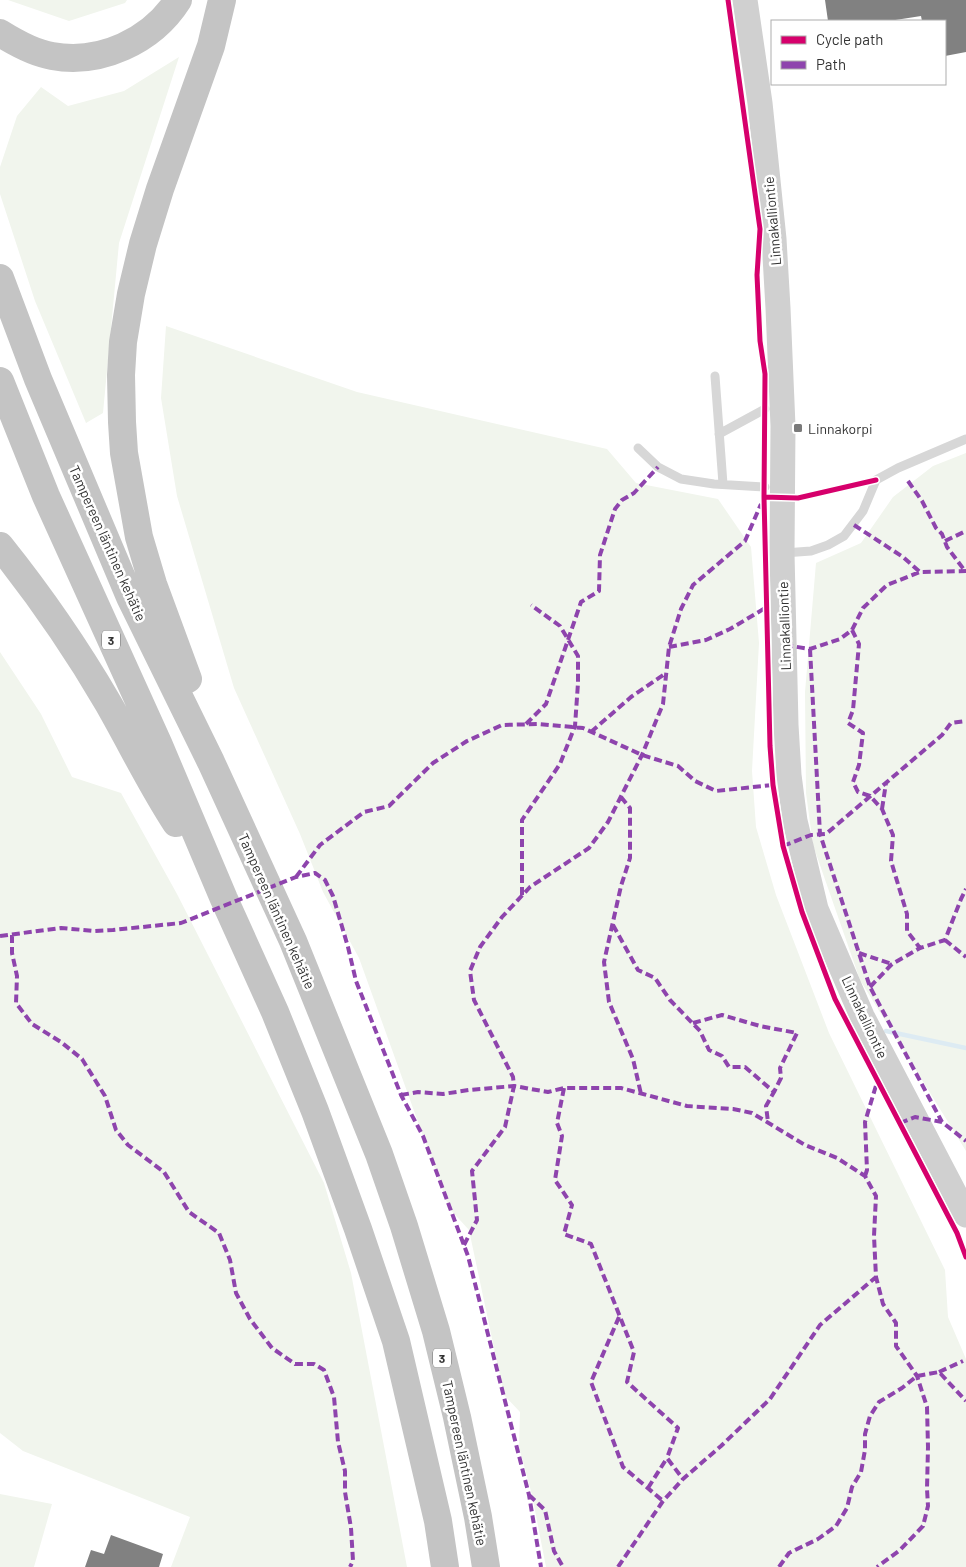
<svg xmlns="http://www.w3.org/2000/svg" width="966" height="1567" viewBox="0 0 966 1567" font-family="Barlow,sans-serif">
<style>
.green{fill:#f1f5ed}
.lines{fill:none;stroke-linecap:round;stroke-linejoin:round}
.stream{stroke:#ddebf3;stroke-width:4.5}
.building{fill:#818181}
.service{stroke:#d7d7d7;stroke-width:9}
.secondary{stroke:#d0d0d0;stroke-width:25}
.motorway{stroke:#c4c4c4;stroke-width:28}
.quiet{stroke:#8e44ad;stroke-width:4;stroke-dasharray:8 4;stroke-linecap:butt}
.cycleway-casing{stroke:#fff;stroke-width:8}
.cycleway{stroke:#d6006c;stroke-width:5}
.poi-dot{fill:#7a7a7a;stroke:#fff;stroke-width:2}
.labels{text-anchor:middle;dominant-baseline:central;stroke-width:5;stroke-linejoin:round;paint-order:stroke}
.shield{fill:#fff;stroke:#707070;stroke-width:1}
.shield-label{font-size:12px;font-weight:bold;fill:#333}
.street-label{font-size:14px;fill:#333;stroke:#fff}
.poi-label{font-size:14px;fill:#333;stroke:#fff;text-anchor:start}
</style>
<rect width="100%" height="100%" fill="#fff"/>
<path class="green" d="M8 0H127L125 3 69 21Z
M179 57 119 243 103 413 86 423 35 301 0 194V167L17 116 41 87 68 106 124 91Z
M166 326 357 392 607 449 636 483 718 499 751 547 759 643 752 771 756 827 776 895 829 1033 945 1270 948 1317 966 1359V1567H546L532 1495 519 1447 520 1412 504 1395 469 1230 449 1208 359 958 323 892 300 834 234 688 177 496 161 398Z
M966 453V1151L860 980 813 845 806 793 805 692 816 563 861 543 893 497 933 466Z
M0 652 41 714 72 777 121 793 177 894 324 1183 351 1273 407 1567H171L190 1517 23 1451 0 1433Z
M0 1494 52 1504 34 1567H0Z"/>
<g class="lines">
<path class="stream" d="M886 1031 966 1048"/>
</g>
<path class="building" d="M825 0H966V52L945 56V21H922L921 16 889 21H828Z
M111 1535 163 1554 159 1567H85L91 1550 104 1554Z"/>
<g class="lines">
<path class="service" d="M715 376 723 484
M719 434 765 409
M638 448 658 467 681 479 714 484 765 487
M784 553 811 551 828 545 844 536 863 511 876 480 898 468 966 439"/>
<path class="secondary" d="M745 0 760 103 774 239 778 308 783 426 782 553 786 725 789 775 795 821 816 909 862 1016 966 1215"/>
<path class="motorway" d="M0 33C16 43 34 53 52 56 100 65 152 41 178 0
M0 278 38 379 130 597 211 762 293 941 379 1154 404 1226 436 1331 457 1417 478 1517 486 1567
M0 381 46 496 158 743 224 899 275 1012 315 1111 358 1229 396 1341 438 1521 445 1567
M0 546C40 596 76 648 108 703 131 743 151 785 176 823
M188 679 153 584 139 537 124 453 122 422 121 375 123 342 131 294 143 244 160 189 211 46 222 0"/>
<path class="quiet" d="M908 481 922 501 936 528 942 534 947 547 965 571
M854 525 903 557 920 572
M945 541 966 531
M852 630 859 644 853 710 848 723 863 733 859 765 853 782 858 792 870 796 882 809 893 835 891 861 907 914V931L920 948
M785 645 810 649 840 639 852 630 863 608 887 585 920 572 966 571
M669 647 706 640 730 629 767 607
M810 649 820 834 870 987 942 1122
M526 724 546 704 581 602 599 591 600 555 615 509 622 500 634 493 658 467
M591 732 631 697 666 673
M621 797 630 808V858L621 886 604 962 609 1002 633 1059 641 1094
M882 809 886 783
M783 846 811 835 826 834 942 735 951 723 966 721
M296 877 320 845 364 812 389 806 433 763 467 741 502 725 539 724 583 728 642 755 678 766 695 781 716 791 773 785
M522 895V820L560 764 575 726 578 683V656L560 626 531 605
M613 925 638 970 655 978 670 1000 700 1031 709 1050 722 1056 729 1067H745L774 1092 766 1106 768 1122
M12 935V953L17 976 16 1003 32 1024 61 1042 82 1059 105 1096 116 1130 128 1145 164 1172 189 1212 219 1233 230 1260 236 1293 250 1319 272 1348 295 1364H314L324 1370 334 1397 338 1442 345 1471V1492L351 1528 353 1561 350 1567
M0 936 61 928 95 931 113 930 181 923 296 877 315 873 325 880 333 896 348 947 356 981 401 1095 423 1136 468 1256 529 1495 541 1567
M945 940 966 957
M859 953 892 964
M870 987 892 964 920 948 945 940 961 899 966 889
M693 1023 722 1015 760 1026 797 1033 780 1068 781 1078 774 1092
M564 1088 557 1123 562 1136 555 1180 572 1205 564 1234 591 1244 634 1352 627 1382 678 1428 667 1458 683 1479
M401 1095 418 1092 443 1094 469 1090 514 1086 548 1092 564 1088H621L687 1106 733 1109 752 1113 805 1145 837 1158 865 1176 876 1196 874 1236 876 1277 883 1304 896 1323V1346L917 1376 927 1407 928 1447 927 1489 928 1506 923 1526 900 1550 877 1567
M900 1123 915 1117 942 1122 966 1141
M865 1176 867 1170 865 1122 878 1079
M464 1245 477 1220 472 1171 505 1127 514 1086 513 1077 474 1000 470 971 480 947 502 917 530 887 589 848 608 822 642 755 663 704 669 647 681 609 693 585 745 541 761 504
M619 1317 591 1382 623 1467 663 1501
M939 1372 963 1361
M648 1488 667 1458
M529 1495 545 1510 554 1551 563 1567
M618 1567 663 1501 683 1479 721 1446 770 1399 820 1325 876 1277
M779 1567 789 1553 818 1539 836 1526 847 1508 852 1487 861 1472 865 1450V1434L870 1416 879 1402 902 1388 917 1376 939 1372 966 1401"/>
<defs>
<path id="cycleway" d="M728 0 760 229 757 275 760 341 765 374 764 497 770 746 773 785 783 846 802 912 835 999 957 1233 966 1257
M764 497 798 498 876 480"/>
</defs>
<use href="#cycleway" class="cycleway-casing"/>
<use href="#cycleway" class="cycleway"/>
</g>
<rect class="poi-dot" x="793" y="423" width="10" height="10" rx="2.5"/>
<g class="labels">
<g class="shield">
<rect x="102" y="630.5" width="18" height="19" rx="4"/>
<rect x="433" y="1348.5" width="18" height="19" rx="4"/>
</g>
<g class="shield-label">
<text x="111" y="640">3</text>
<text x="442" y="1358">3</text>
</g>
<g class="street-label">
<text transform="translate(772 221) rotate(-95)">Linnakalliontie</text>
<text transform="translate(108 543) rotate(66)">Tampereen läntinen kehätie</text>
<text transform="translate(784 626) rotate(-92)">Linnakalliontie</text>
<text transform="translate(277 911) rotate(66)">Tampereen läntinen kehätie</text>
<text transform="translate(865 1017) rotate(65)">Linnakalliontie</text>
<text transform="translate(465 1463) rotate(78)">Tampereen läntinen kehätie</text>
</g>
<g class="poi-label">
<text x="808" y="428">Linnakorpi</text>
</g>
</g>
<rect x="771" y="20" width="175" height="65" fill="#ffffff" stroke="#adadad"/>
<rect x="781" y="36" width="25" height="8" fill="#d6006c" stroke="#adadad"/>
<text x="816" y="45" font-size="15" fill="#333333">Cycle path</text>
<rect x="781" y="61" width="25" height="8" fill="#8e44ad" stroke="#adadad"/>
<text x="816" y="70" font-size="15" fill="#333333">Path</text>
</svg>
